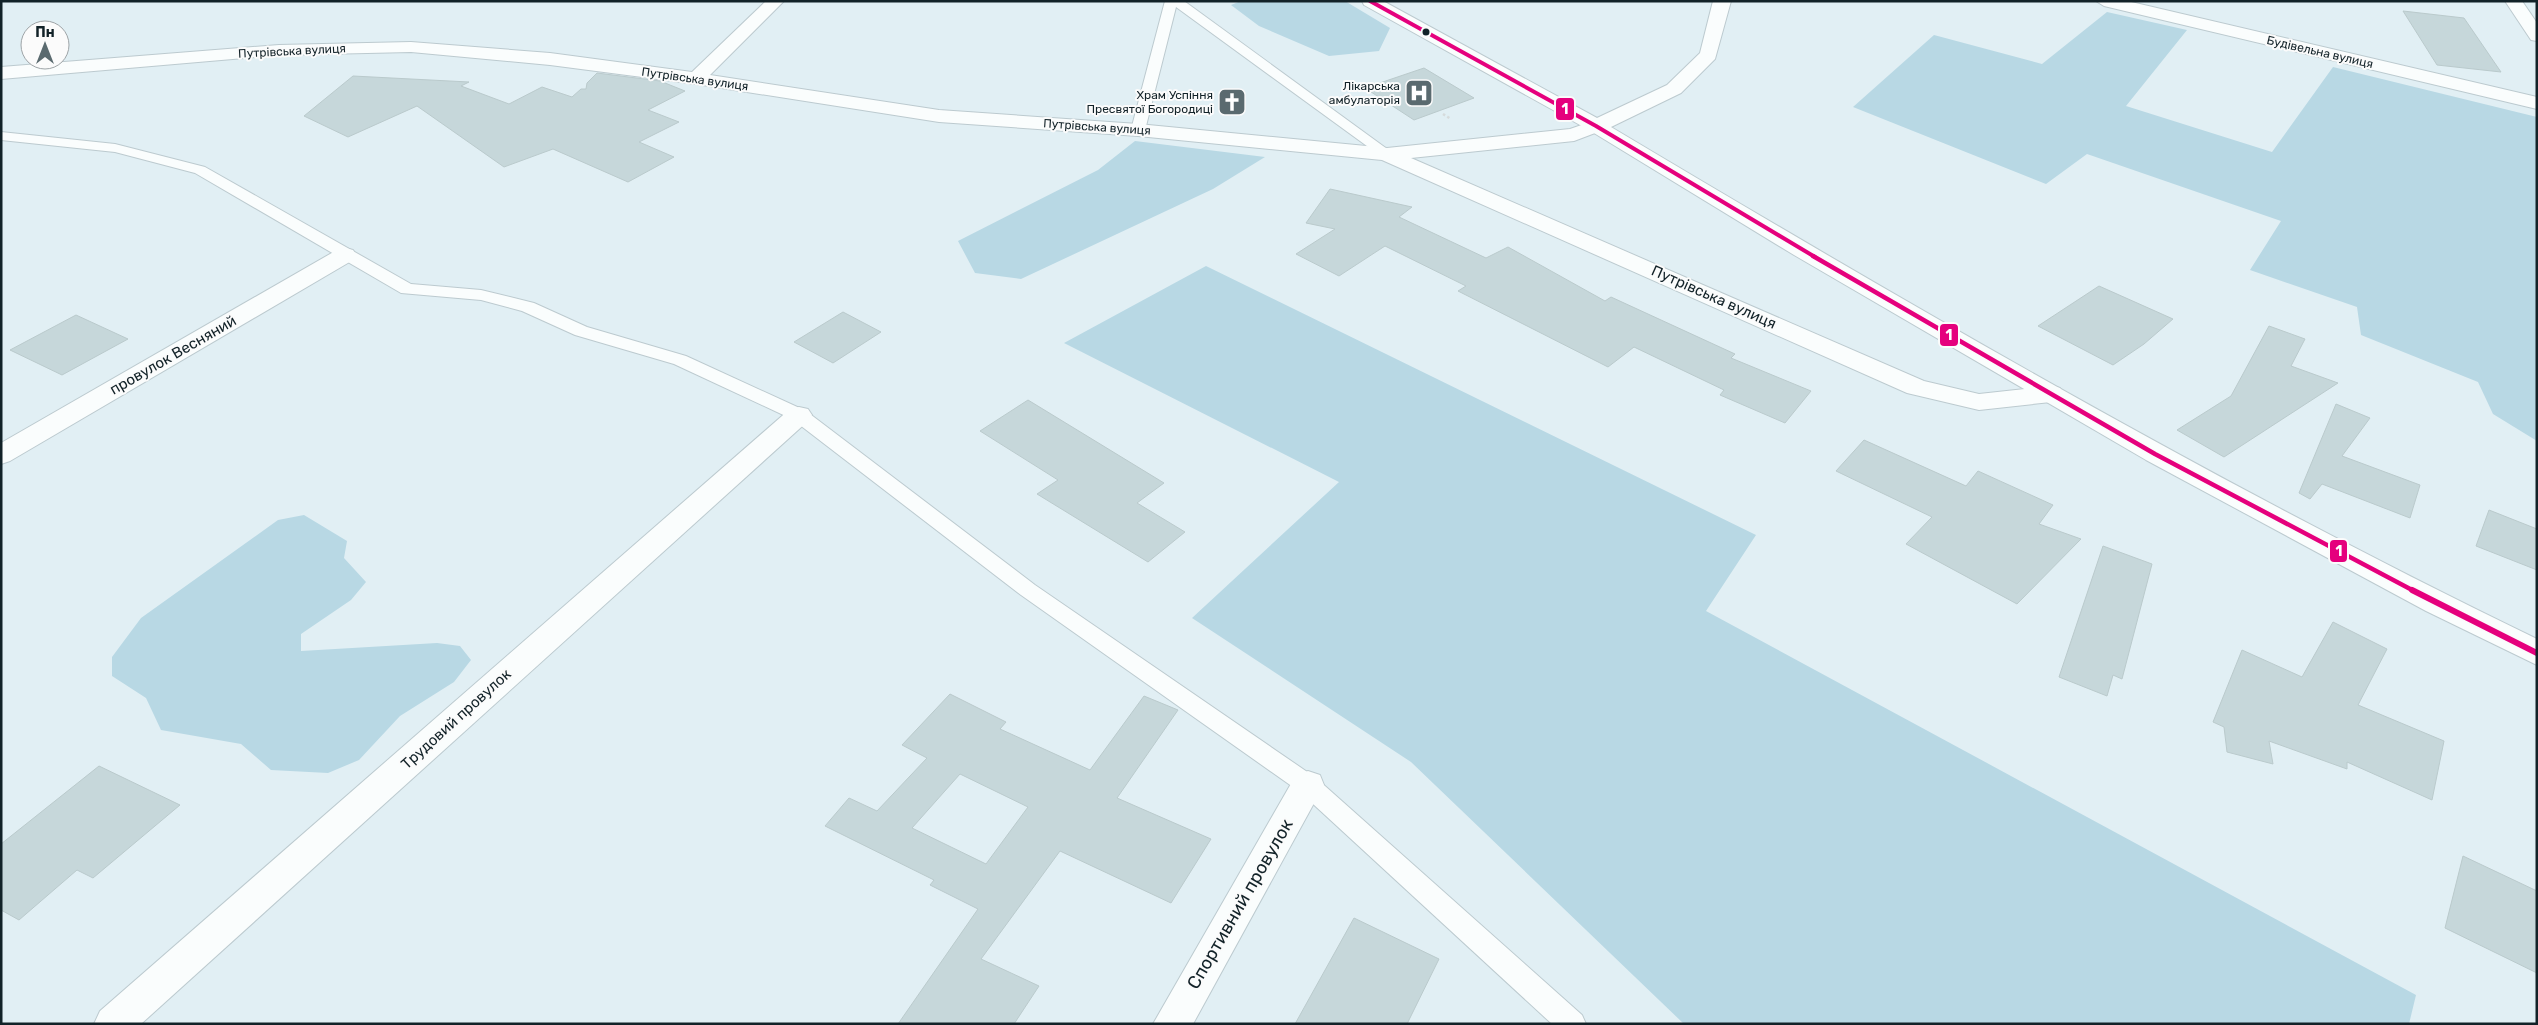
<svg xmlns="http://www.w3.org/2000/svg" width="2538" height="1025" viewBox="0 0 2538 1025" font-family="Rubik,sans-serif">
<style>
.green{fill:#b8d8e4}
.building{fill:#c6d7da;stroke:#bacacc;fill-rule:evenodd}
.lines{fill:none;stroke-linecap:round;stroke-linejoin:round}
.lane-casing{stroke:#bccacf;stroke-width:2}
.street-casing{stroke:#bccacf;stroke-width:2}
.secondary-casing{stroke:#bccacf;stroke-width:2}
.path{stroke:#d6dbdc;stroke-width:2.5;stroke-dasharray:2.5 2.5;stroke-linecap:butt}
.lane{fill:#fafdfd;fill-rule:evenodd}
.street{fill:#fafdfd;fill-rule:evenodd}
.secondary{fill:#fafdfd;fill-rule:evenodd}
.bus-1-far2-casing{stroke:#fbfbfb;stroke-width:6}
.bus-1-far1-casing{stroke:#fbfbfb;stroke-width:8}
.bus-1-casing{stroke:#fbfbfb;stroke-width:10}
.bus-1-far2{stroke:#e5007d;stroke-width:4}
.bus-1-far1{stroke:#e5007d;stroke-width:4.5}
.bus-1{stroke:#e5007d;stroke-width:6}
.bus-dot{fill:#122228;stroke:#fbfbfb;stroke-width:2}
.labels{text-anchor:middle;dominant-baseline:central;stroke-width:4;stroke-linejoin:round;paint-order:stroke}
.far-street-label{font-size:12px;fill:#122228;stroke:#fbfbfb}
.far-poi-label{font-size:12px;fill:#122228;stroke:#fbfbfb;text-anchor:end}
.street-label{font-size:15px;fill:#122228;stroke:#fbfbfb}
.near-street-label{font-size:18px;fill:#122228;stroke:#fbfbfb}
.line-badge{stroke:#fbfbfb;stroke-width:2}
.badge-label{font-size:14px;text-anchor:middle;font-weight:bold;fill:#fff}
</style>
<rect width="100%" height="100%" fill="#e1eff4"/>
<path class="green" d="M1241 1H1345L1390 28 1379 51 1329 56 1259 26 1231 5Z
M2107 12 2187 30 2126 106 2272 152 2333 67 2537 117V441L2493 414 2478 382 2361 335 2357 307 2250 270 2281 221 2087 154 2046 184 1853 107 1934 35 2042 64Z
M1135 141 1265 157 1213 189 1021 279 975 273 958 241 1098 170Z
M1206 266 1756 535 1706 611 2416 995 2409 1024H1684L1411 762 1192 618 1339 482 1064 343Z
M304 515 347 541 344 558 366 582 351 600 301 634V651L437 643 460 646 471 660 454 682 400 716 359 760 328 773 271 770 241 744 161 730 146 698 112 676V657L141 618 278 520Z"/>
<path class="building" d="M2403 11 2464 18 2501 72 2437 65Z
M1424 68 1474 98 1414 120 1365 88Z
M597 73 660 81 685 91 648 110 679 122 639 142 674 157 628 182 553 149 504 167 417 106 348 137 304 116 353 76 469 82 461 86 509 104 542 87 572 97 581 89H586L587 83Z
M1330 189 1412 207 1399 217 1486 258 1508 247 1605 301 1611 297 1735 354 1731 358 1811 391 1785 423 1720 395 1724 390 1634 347 1608 367 1458 291 1466 286 1385 246 1339 276 1296 254 1335 229 1306 223Z
M2099 286 2173 319 2144 344 2113 365 2038 326Z
M843 312 881 332 833 363 794 342Z
M76 315 128 339 62 375 10 350Z
M2269 326 2305 339 2291 366 2338 383 2224 457 2177 430 2231 396Z
M1028 400 1164 483 1137 503 1185 532 1148 562 1037 494 1058 480 980 431Z
M2336 404 2370 418 2342 456 2420 485 2410 518 2322 484 2310 499 2299 493Z
M1864 440 1966 486 1978 471 2053 505 2039 524 2081 539 2017 604 1906 544 1932 517 1836 471Z
M2489 510 2537 529V570L2476 546Z
M2103 546 2152 564 2122 679 2113 675 2107 696 2059 677Z
M2333 622 2387 649 2358 705 2444 741 2432 800 2347 762V769L2269 741 2273 764 2227 752 2224 727 2213 722 2242 650 2302 677Z
M950 694 1006 722 1000 729 1090 770 1144 696 1178 710 1117 798 1211 839 1171 903 1060 851 981 959 1039 986 1014 1024H898L978 909 930 885 934 880 825 826 849 798 877 811 927 758 902 745ZM960 774 1028 807 986 864 912 828Z
M99 766 180 805 93 878 77 870 19 920 1 910V844Z
M2463 856 2537 891V973L2445 928Z
M1354 918 1439 959 1407 1024H1295Z"/>
<g class="lines">
<defs>
<path id="lane" d="M1165 1H1184L1394 154 1387 158 1382 157 1176 7 1145 130 1138 134 1133 133 1131 130Z
M1 132 115 144 205 167 411 284 481 290 534 303 587 327 686 356 806 411 1035 585 1316 778 1582 1015 1586 1024H1552L1300 792 1021 595 792 419 674 364 575 335 522 311 481 300 401 293 195 173 115 152 1 140Z"/>
<path id="street" d="M766 1H784L710 75 939 110 1138 124 1387 148 1570 129 1596 120 1603 122 1606 126 1603 130 1574 141 1411 158 1924 381 1979 394 2051 386 2060 388 2064 394 2060 400 2051 402 1979 410 1907 393 1382 160 1138 136 939 122 696 84 550 65 411 52 279 55 1 79V67L279 45 411 42 550 53 692 72Z
M2096 1H2127L2537 97V109L2104 6Z
M2505 1H2522L2537 23V41L2531 40Z
M345 248 353 250 356 255 353 260 10 461 1 464V443L337 250Z
M799 407 808 409 812 415 808 421 141 1024H94L100 1011 790 409Z
M1308 771 1320 775 1324 785 1193 1024H1153L1296 775Z"/>
<path id="secondary" d="M1362 1H1383L1597 118 1667 85 1700 53 1713 1H1731L1715 59 1681 93 1611 127C1914 308 2219 485 2537 639V665L2426 611 2146 460 1794 255 1589 130 1364 5Z"/>
</defs>
<use href="#lane" class="lane-casing"/>
<use href="#street" class="street-casing"/>
<use href="#secondary" class="secondary-casing"/>
<path class="path" d="M1443 114 1451 119"/>
<use href="#lane" class="lane"/>
<use href="#street" class="street"/>
<use href="#secondary" class="secondary"/>
<defs>
<path id="bus-1-far2" d="M1370 1 1596 126 1815 257"/>
<path id="bus-1-far1" d="M1813 256 2155 454 2414 591"/>
<path id="bus-1" d="M2412 590 2537 653"/>
</defs>
<use href="#bus-1-far2" class="bus-1-far2-casing"/>
<use href="#bus-1-far1" class="bus-1-far1-casing"/>
<use href="#bus-1" class="bus-1-casing"/>
<use href="#bus-1-far2" class="bus-1-far2"/>
<use href="#bus-1-far1" class="bus-1-far1"/>
<use href="#bus-1" class="bus-1"/>
</g>
<defs>
<symbol id="hospital-square" viewBox="-11 -11 22 22"><rect x="-9" y="-9" width="18" height="18" rx="4" fill="#5a6a6f" stroke="#fbfbfb"/><path d="M-5-5h3v3.5h4V-5h3V5h-3V1.5h-4V5h-3Z" fill="#fff"/></symbol>
<symbol id="church-square" viewBox="-11 -11 22 22"><rect x="-9" y="-9" width="18" height="18" rx="4" fill="#5a6a6f" stroke="#fbfbfb"/><path d="M-1.2-6h2.4v3.5h3.3v2.4h-3.3V6h-2.4V-.1h-3.3v-2.4h3.3Z" fill="#fff"/></symbol>
</defs>
<g fill-rule="evenodd">
<use href="#hospital-square" x="1403" y="77" width="32" height="32"/>
<use href="#church-square" x="1216" y="86" width="32" height="32"/>
</g>
<circle class="bus-dot" cx="1426" cy="32" r="4.5"/>
<g class="labels">
<g class="far-street-label">
<text transform="translate(292 51) rotate(-3)">Путрівська вулиця</text>
<text transform="translate(2320 52) rotate(13)">Будівельна вулиця</text>
<text transform="translate(695 79) rotate(8)">Путрівська вулиця</text>
<text transform="translate(1097 127) rotate(4)">Путрівська вулиця</text>
</g>
<g class="far-poi-label">
<text x="1400" y="86">Лікарська<tspan x="1400" dy="14">амбулаторія</tspan></text>
<text x="1213" y="95">Храм Успіння<tspan x="1213" dy="14">Пресвятої Богородиці</tspan></text>
</g>
<g class="street-label">
<text transform="translate(1714 297) rotate(24)">Путрівська вулиця</text>
<text transform="translate(173 355) rotate(-30)">провулок Весняний</text>
<text transform="translate(456 719) rotate(-42)">Трудовий провулок</text>
</g>
<g class="near-street-label">
<text transform="translate(1240 904) rotate(-60)">Спортивний провулок</text>
</g>
</g>
<g class="line-badge">
<rect x="1555" y="97" width="20" height="24" rx="5" fill="#e5007d"/>
<rect x="1939" y="323" width="20" height="24" rx="5" fill="#e5007d"/>
<rect x="2329" y="539" width="19" height="24" rx="5" fill="#e5007d"/>
</g>
<g class="badge-label">
<text x="1565" y="114">1</text>
<text x="1949" y="340">1</text>
<text x="2339" y="556">1</text>
</g>
<rect width="2538" height="1025" fill="none" stroke="#122228" stroke-width="5"/>
<g transform="translate(45 45)"><circle r="24" fill="#fbfbfb" stroke="#9ea4a7"/>
<path d="M0-4L9 19L0 12L-9 19Z" fill="#5a6a6f"/>
<text y="-8" font-size="14" font-weight="bold" text-anchor="middle" fill="#122228">Пн</text>
</g>
</svg>
